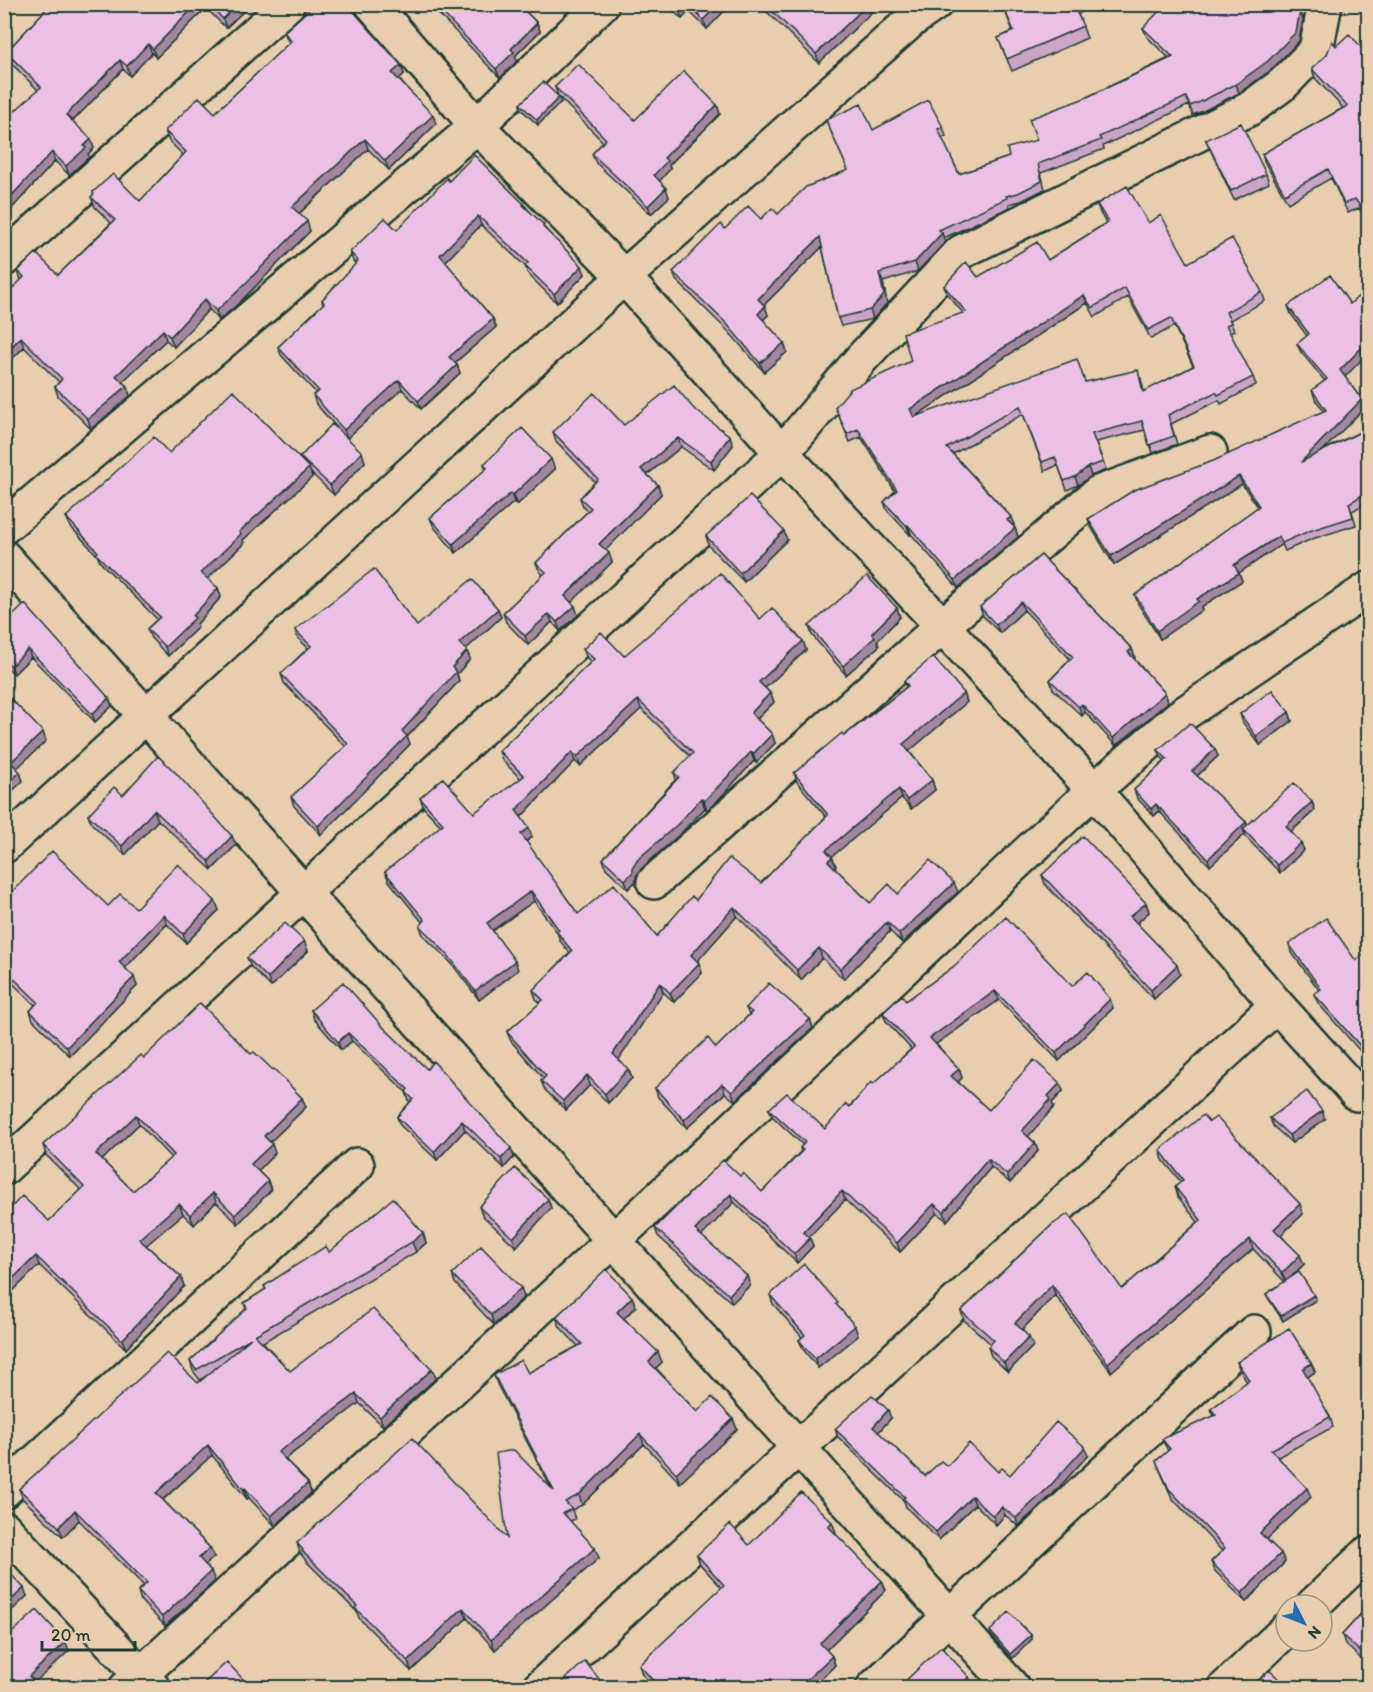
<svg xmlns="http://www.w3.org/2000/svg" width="1373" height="1692" viewBox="0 0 1373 1692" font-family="Itim,sans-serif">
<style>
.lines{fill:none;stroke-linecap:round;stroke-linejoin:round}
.minor-casing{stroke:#1f3d34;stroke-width:38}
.minor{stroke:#e8ceaf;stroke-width:33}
.wall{fill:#cba5c6;stroke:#1f3d34;stroke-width:1.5;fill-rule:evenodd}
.shaded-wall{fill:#a586a1;stroke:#1f3d34;stroke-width:1.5}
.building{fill:#ecc0e6;stroke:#1f3d34;stroke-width:1.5;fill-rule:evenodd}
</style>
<rect width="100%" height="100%" fill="#e8ceaf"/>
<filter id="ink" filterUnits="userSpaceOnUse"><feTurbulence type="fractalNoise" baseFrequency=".0167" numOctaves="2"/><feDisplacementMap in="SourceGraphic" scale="12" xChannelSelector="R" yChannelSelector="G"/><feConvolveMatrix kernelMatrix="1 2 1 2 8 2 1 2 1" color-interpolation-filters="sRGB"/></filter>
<g filter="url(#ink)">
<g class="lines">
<defs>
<path id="minor" d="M372 4 477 126 624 277 782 453 1094 790 1277 1005 1357 1094
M4 259 288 4
M4 527 477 126 602 4
M4 557 1013 1688
M4 846 624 277 912 20 935 4
M654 882 941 627 1098 493 1210 452
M4 1168 782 453 862 358 961 252 1249 109 1283 84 1316 50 1325 4
M4 1491 357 1165
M4 1528 153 1688
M1313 1605 1368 1553
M126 1688 614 1240 1094 790 1179 717 1368 589
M539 1688 1277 1005
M873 1688 1254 1332
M1225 1688 1286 1630"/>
</defs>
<use href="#minor" class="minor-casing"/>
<use href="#minor" class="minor"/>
</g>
<path class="wall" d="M51 4H251L226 28 206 8 156 58 152 53 130 76 123 69 73 121 94 148 88 154 89 157 69 175 55 161 4 217 38 90 9 61 6 52Z
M429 4H518L537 23 540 31 515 56 517 61 500 78Z
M665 4H731L707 29 689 11 682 19Z
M759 4H880L819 63Z
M1002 4H1098L1078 14 1087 38 1012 71 998 38 1013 31Z
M1300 11 1303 20 1299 41 1271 70 1239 93 1203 111 1193 115 1189 105 1103 146 1104 149 1041 173 1045 189 1021 201 1009 204 1010 207 944 238 945 242 918 271 883 282 887 303 873 319 841 326 838 318 822 247 764 305 768 315 763 320 784 343 787 352 764 372 729 332 676 280 673 272 725 229 778 214 848 170 826 120 873 130 943 127 946 136 942 138 959 174 1009 157 1037 140 1085 98 1169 58 1147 37 1143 28Z
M284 32 404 74 399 79 436 124 389 170 368 149 299 214 310 231 239 303 219 320 209 309 174 347 166 340 122 382 127 386 130 396 91 429 58 396 55 387 59 382 24 347 4 367 21 280 18 271 58 275 111 223 95 207 91 197 94 195 93 192 140 201 183 155 169 141 165 131 215 113 289 43Z
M1336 46 1368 54V222L1359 208 1348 213 1331 178 1288 203 1265 163 1262 154 1343 108 1315 78 1312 69Z
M555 87 635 120 717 105 720 114 669 165 670 169 659 181 669 197 651 214 596 163 592 154 603 142 559 97 561 102 538 125 521 109 520 104 558 96Z
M1206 140 1266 174 1269 183 1234 200 1210 149Z
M449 181 524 204 526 207 585 274 557 303 528 274 525 266 481 225 445 262 493 319 496 327 455 363 457 365 460 373 421 409 402 389 347 438 365 462 334 495 311 473 312 477 243 540 244 543 207 579 218 588 221 597 197 624 198 627 168 656 151 638 147 629 157 619 100 562 97 555 70 526 66 517 169 453 301 460 300 457 346 438 316 404 313 395 316 393 281 355 278 347 323 304 322 300 356 264 353 261 350 252 397 230Z
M1097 204 1148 223 1188 263 1262 292 1265 301 1230 320 1234 331 1230 333 1253 377 1256 385 1221 404 1219 400 1171 424 1177 444 1153 453 1145 430 1096 442 1106 470 1091 476 1078 485 1067 490 1058 465 1045 471 1023 414 953 454 1011 517 1014 525 1013 526 1015 528 1018 537 958 588 911 534 910 535 887 510 884 502 895 491 861 437 850 442 835 407 911 361 963 313 947 294 944 286 1048 260 1106 223 1100 213ZM1128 297 1151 339 1174 326 1193 366 1144 392 1141 378 1085 382 915 416 1087 303 1095 317Z
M1288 306 1345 377 1358 395 1368 404 1323 450 1368 428V502L1352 511 1356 525 1312 539 1285 551 1282 544 1239 573 1242 581 1201 607 1202 610 1160 639 1138 604 1135 595 1258 507 1242 484 1114 565 1091 527 1088 519 1324 411 1315 399 1312 390 1325 381 1301 352 1297 344 1307 336 1291 314Z
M694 409 733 445 714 470 681 447 647 475 658 485 661 494 605 550 612 562 571 602 578 615 560 631 552 622 528 645 506 622 503 613 543 575 540 572 536 563 588 511 583 506 580 498 595 482 556 441 553 432 624 425Z
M484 464 555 469 517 505 514 502 456 553 434 527 430 518 486 469Z
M706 536 787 540 744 582 709 546Z
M1041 555 1132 649 1135 658 1133 659 1165 693 1168 702 1116 746 1085 712 1082 716 1053 689 1050 680 1070 659 1024 610 1000 633 983 616 980 607Z
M1368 600V618L1365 615 1362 605Z
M897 608 900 617 877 641 879 646 846 675 812 635 809 626Z
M498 609 501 617 466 649 467 651 470 659 457 674 459 681 407 737 410 744 321 835 294 806 291 797 346 747 284 683 281 674 308 648 298 638 295 630 417 626Z
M760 619 803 641 806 650 765 688 770 693 774 702 757 719 772 734 775 743 756 763 754 761 716 802 707 810 705 808 681 833 642 868 636 876V881L628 889 606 868 603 859 676 779 674 773 690 756 641 709 580 766 575 761 521 817 532 837 526 842 578 914 657 936 696 900 761 883 826 817 797 782 794 773 844 736 906 687 904 681 964 693 967 702 909 751 932 780 935 790 911 809 902 798 832 856 836 866 834 867 870 903 898 894 958 892 902 943 890 931 844 979 822 958 801 980 737 916 697 961 699 963 702 973 674 1002 663 992 618 1060 628 1069 632 1078 608 1103 590 1085 566 1110 545 1090 541 1081 544 1079 511 1041 507 1032 540 1003 536 999 533 990 570 953 560 941 557 932 534 901 493 931 518 970 479 1000 452 964 423 935 420 926 423 923 389 881 385 872 441 826 424 808 420 798 474 813 521 779 502 760 499 751 591 662 587 658 583 649 624 656Z
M4 624 109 698 112 706 95 722 31 657 14 674 4 664Z
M1289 712 1292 721 1260 745 1243 723 1240 714Z
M1158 750 1218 756 1197 776 1246 822 1247 825 1312 802 1315 810 1291 832 1304 850 1280 873 1245 836V834L1210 866 1159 811 1154 816 1137 798 1134 790 1165 761 1161 757Z
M123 795 236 845 212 870 158 820 125 855 92 824 88 815Z
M1042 875 1146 903 1149 912 1137 923 1180 974 1154 999 1045 884Z
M4 900 136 908 215 901 219 910 186 943 167 924 125 968 137 986 70 1056 33 1020 30 1011 35 1005 4 975Z
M304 941 308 951 271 987 251 967 247 958Z
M1289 944 1356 961 1368 960V1058L1367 1059 1318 1003 1314 994 1319 990 1292 953Z
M953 967 1072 986 1113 1008 1059 1061 999 1000 936 1044 959 1069 962 1078 958 1082 989 1110 1060 1083 1063 1091 1052 1103 1054 1107 1028 1136 1035 1143 1038 1151 1010 1183 991 1167 947 1221 937 1213 900 1252 845 1200 809 1237 813 1246 797 1263 734 1202 701 1236 747 1276 750 1285 732 1303 658 1236 655 1228 740 1176 762 1192 801 1151 800 1148 803 1145 773 1117 769 1109 825 1129 911 1049 886 1021 883 1013 906 1001Z
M746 1008 810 1019 813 1028 735 1101 725 1093 687 1128 658 1097 655 1088 716 1048 749 1015Z
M311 1010 383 1027 514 1157 504 1168 465 1130 437 1160 400 1125 397 1117 410 1102 409 1101 406 1092 352 1041 341 1050 314 1019Z
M251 1054 302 1098 306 1107 270 1142 275 1153 258 1171 268 1181 271 1190 238 1224 216 1202 194 1225 183 1214 146 1245 181 1277 184 1286 126 1349 39 1265 4 1300V1215L49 1221 81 1190 46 1155 43 1145 144 1058ZM139 1124 171 1158 133 1191 102 1160Z
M1270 1118 1325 1119 1292 1143 1273 1126Z
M1209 1122 1303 1214 1281 1235 1304 1264 1290 1279 1316 1300 1283 1321 1268 1298 1266 1294 1285 1282 1253 1249 1111 1372 1055 1295 1022 1330 1033 1346 1008 1372 991 1356 988 1347 991 1344 964 1320 961 1311 1052 1225 1122 1289 1198 1222 1178 1197 1175 1187 1181 1182 1163 1160 1160 1150Z
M548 1199 551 1208 516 1247 483 1216 479 1207Z
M423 1233 426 1243 416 1252 263 1342 290 1371 432 1369 436 1378 383 1426 359 1403 285 1459 308 1483 311 1493 275 1526 249 1498 247 1499 212 1455 163 1500 210 1548 214 1557 205 1565 215 1581 165 1626 141 1601 138 1591 144 1586 79 1520 63 1537 23 1499 19 1489 198 1383 207 1375 200 1380 193 1371 190 1361 246 1309 244 1303 266 1289 264 1286 329 1252Z
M452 1274 521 1288 524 1297 494 1325 455 1283Z
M770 1295 840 1309 858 1336 818 1368 803 1349 799 1340 802 1337 773 1304Z
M632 1297 636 1307 624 1318 662 1362 656 1368 697 1412 733 1419 737 1429 680 1483 644 1444 582 1505 572 1510 575 1519 570 1521 599 1558 495 1650 467 1618 411 1671 359 1618 357 1612 306 1561 304 1558 300 1553 297 1543 507 1538 551 1488 497 1384 494 1375 528 1373 578 1346 560 1327 556 1317Z
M1237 1362 1311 1363 1315 1372 1307 1377 1330 1417 1333 1427 1278 1457 1311 1497 1267 1539 1285 1562 1246 1602 1215 1571 1211 1562 1222 1551 1172 1498 1156 1461 1168 1451 1162 1439 1214 1416 1211 1409 1247 1382 1240 1371Z
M891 1418 878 1432 925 1476 947 1466 998 1472 1010 1475 1088 1455 1053 1494 1018 1526 1005 1515 996 1525 975 1504 939 1540 906 1507 904 1501 838 1437 835 1429Z
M836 1532 834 1533 886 1590 826 1650 832 1656 835 1665 812 1688H655L642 1674 639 1665 722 1588 700 1564 697 1555 749 1545Z
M4 1567 27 1596 10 1612 4 1606Z
M1368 1578V1598L1365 1594 1361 1586Z
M1368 1606V1665L1345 1644 1342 1635Z
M990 1631 1032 1639 1012 1659 991 1635Z"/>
<path class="shaded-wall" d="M197 4H205L206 8 156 58 153 49Z
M238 4H251L226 28 223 19Z
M685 4H687L689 11 682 19 679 11Z
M719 4H731L707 29 703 20Z
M868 4H880L819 63 816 54Z
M1300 11 1303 20 1299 41 1271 70 1239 93 1236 84Z
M537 23 540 31 515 56 517 61 500 78 496 69 511 49Z
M148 44 152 53 130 76 127 66Z
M120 60 123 69 70 124 66 115Z
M401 65 404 74 396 82 392 73Z
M559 97 561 102 538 125 537 120Z
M717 105 720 114 669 165 670 169 657 184 654 175 664 158Z
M433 115 436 124 389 170 385 161Z
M91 139 94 148 88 154 89 157 69 175 66 166Z
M365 139 368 149 295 217 292 207Z
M52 152 55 161 4 217V204Z
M666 188 669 197 651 214 648 206Z
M478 216 481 225 443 264 440 255Z
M307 221 310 231 239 303 219 320 216 311Z
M942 233 945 242 918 271 915 262Z
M820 237 823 246 761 308 758 299Z
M582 266 585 274 557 303 554 294Z
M879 273 883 282 887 303 873 319 870 310Z
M1084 295 1087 303 913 418 910 409Z
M205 299 209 309 174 347 170 337Z
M765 306 768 315 761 322 758 314Z
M493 319 496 327 452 365 449 357Z
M163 330 166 340 119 385 116 376Z
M21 337 24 347 4 367V354Z
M1368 341V353L1343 379 1340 370Z
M784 343 787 352 764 372 760 363Z
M457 365 460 373 421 409 418 401Z
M399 380 402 389 347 438 344 430Z
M127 386 130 396 91 429 88 419Z
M1368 393V404L1304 470 1301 462Z
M730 436 733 445 714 470 711 461Z
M678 438 681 447 644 477 641 469Z
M362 452 365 462 334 495 330 485Z
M551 459 555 469 517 505 513 495Z
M1088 467 1091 476 1078 485 1075 477Z
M309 468 312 477 243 540 244 543 204 582 201 573 239 532Z
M1239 476 1242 484 1114 565 1111 556Z
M658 485 661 494 603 553 599 544Z
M511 493 514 502 456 553 453 544Z
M1011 517 1014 525 1010 529 1007 520Z
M908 525 911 534 910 535 907 526Z
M1015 528 1018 537 958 588 955 580Z
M784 531 787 540 744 582 740 573Z
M1279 536 1282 544 1239 573 1242 581 1201 607 1202 610 1160 639 1157 631 1197 599 1234 565Z
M609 553 612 562 569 605 565 596Z
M218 588 221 597 197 624 198 627 168 656 165 647Z
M1021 602 1024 610 1000 633 996 625Z
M575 606 578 615 560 631 557 622Z
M897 608 900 617 877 641 879 646 846 675 843 666 872 633Z
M498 609 501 617 463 652 459 643Z
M549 614 552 622 528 645 525 636Z
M803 641 806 650 762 691 759 682Z
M28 649 31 657 14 674 11 666Z
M1132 649 1135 658 1131 661 1128 652Z
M467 651 470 659 457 674 459 681 407 737 410 744 321 835 318 826 402 731 452 667Z
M770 693 774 702 754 722 751 713Z
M964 693 967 702 907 753 903 744Z
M1165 693 1168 702 1116 746 1113 738Z
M109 698 112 706 95 722 92 714Z
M638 700 641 709 580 766 577 757Z
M1082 704 1085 712 1082 716 1079 707Z
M1289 712 1292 721 1260 745 1256 736Z
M43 732 46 741 14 771 11 762Z
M772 734 775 743 756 763 753 754Z
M1215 749 1218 756 1195 778 1192 771Z
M572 752 575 761 519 819 516 810Z
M751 752 754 761 716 802 707 810 704 801Z
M20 772 23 781 4 799V787Z
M932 780 935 790 911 809 907 800Z
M899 789 902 798 829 859 826 850Z
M701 798 705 808 681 833 642 868 636 876V881L628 889 625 880 638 859Z
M1312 802 1315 810 1288 834 1286 826Z
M1156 804 1159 811 1154 816 1151 809Z
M154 810 158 820 125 855 122 846Z
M1246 822 1249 830 1243 829 1245 834 1210 866 1208 859Z
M529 828 532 837 524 843 521 834Z
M232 836 236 845 212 870 209 861Z
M1301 843 1304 850 1280 873 1277 865Z
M832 857 836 866 831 870 828 861Z
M954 883 958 892 902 943 899 934Z
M531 891 534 901 490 932 487 923Z
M215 901 219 910 186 943 183 934Z
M1146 903 1149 912 1134 925 1130 916Z
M734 907 737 916 694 965 691 955Z
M164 915 167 924 122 971 119 962Z
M887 922 890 931 844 979 840 969Z
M304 941 308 951 271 987 268 978Z
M819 948 822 958 801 980 797 970Z
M515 961 518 970 479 1000 475 991Z
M699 963 702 973 674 1002 670 993Z
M1177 965 1180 974 1154 999 1151 990Z
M134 977 137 986 70 1056 67 1047Z
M1368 980V992L1364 984Z
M660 983 663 992 616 1064 613 1054Z
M995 991 999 1000 933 1046 930 1038Z
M1110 999 1113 1008 1059 1061 1056 1053Z
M810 1019 813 1028 735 1101 732 1092Z
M348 1033 352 1041 341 1050 338 1042Z
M1366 1049 1368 1057 1367 1059 1364 1050Z
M628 1069 632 1078 608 1103 605 1094Z
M959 1069 962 1078 954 1085 951 1076Z
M587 1075 590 1085 566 1110 563 1101Z
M1060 1083 1063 1091 1052 1103 1054 1107 1025 1140 1022 1131 1048 1096Z
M722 1084 725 1093 687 1128 684 1120Z
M302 1098 306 1107 267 1145 264 1136Z
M1322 1111 1325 1119 1292 1143 1289 1135Z
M136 1115 139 1124 99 1163 96 1154Z
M462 1121 465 1130 437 1160 434 1152Z
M1035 1143 1038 1151 1010 1183 1007 1175Z
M272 1144 275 1153 255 1174 251 1164Z
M511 1148 514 1157 504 1168 501 1159Z
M988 1159 991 1167 947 1221 944 1212Z
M268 1181 271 1190 238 1224 235 1215Z
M842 1191 845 1200 806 1240 803 1232Z
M213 1193 216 1202 194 1225 190 1215Z
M731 1194 734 1202 699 1239 695 1230Z
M548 1199 551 1208 516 1247 513 1238Z
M179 1204 183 1214 143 1248 139 1239Z
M934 1204 937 1213 900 1252 897 1243Z
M1300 1204 1303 1214 1278 1238 1274 1229Z
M423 1233 426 1243 416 1252 412 1242Z
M810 1238 813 1246 797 1263 794 1254Z
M1250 1239 1253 1249 1111 1372 1108 1363Z
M1300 1255 1304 1264 1286 1282 1282 1273Z
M36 1256 39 1265 4 1300V1287Z
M747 1276 750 1285 732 1303 729 1295Z
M181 1277 184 1286 126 1349 122 1340Z
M1052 1285 1055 1295 1019 1333 1015 1323Z
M521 1288 524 1297 494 1325 491 1315Z
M1314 1295 1316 1300 1283 1321 1281 1316Z
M632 1297 636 1307 620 1322 617 1312Z
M855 1326 858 1336 818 1368 815 1359Z
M1029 1337 1033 1346 1008 1372 1004 1363Z
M658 1352 662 1362 653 1371 649 1362Z
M1311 1363 1315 1372 1306 1378 1303 1369Z
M432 1369 436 1378 383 1426 380 1417Z
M356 1394 359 1403 282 1461 278 1452Z
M888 1410 891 1418 876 1435 873 1427Z
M733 1419 737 1429 680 1483 676 1473Z
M640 1434 644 1444 582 1505 579 1495Z
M208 1445 212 1455 160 1502 156 1493Z
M1085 1447 1088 1455 1053 1494 1018 1526 1016 1518Z
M308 1483 311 1493 275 1526 271 1516Z
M245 1488 249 1498 247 1499 244 1490Z
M1307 1488 1311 1497 1264 1542 1260 1533Z
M972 1496 975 1504 939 1540 936 1532Z
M1002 1507 1005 1515 996 1525 993 1516Z
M75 1510 79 1520 63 1537 59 1527Z
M832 1522 836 1532 831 1536 828 1526Z
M210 1548 214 1557 202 1568 199 1558Z
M595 1548 599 1558 495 1650 491 1640Z
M1281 1553 1285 1562 1246 1602 1242 1593Z
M211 1571 215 1581 165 1626 162 1617Z
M882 1581 886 1590 823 1653 820 1643Z
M24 1588 27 1596 10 1612 7 1604Z
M463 1608 467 1618 411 1671 408 1661Z
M1031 1635 1032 1639 1012 1659 1010 1654Z
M66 1642 69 1651 32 1685 29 1676Z
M832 1656 835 1665 812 1688H798Z
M969 1677 972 1686 970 1688H958Z
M771 1679 774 1688H763Z"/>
<path class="building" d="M51 4H197L153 49 148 44 127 66 120 60 66 115 91 139 84 146 86 148 66 166 52 152 4 204V121L41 87 6 52Z
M208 4H238L223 19Z
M315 4H347L401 65 392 73 433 115 385 161 365 139 292 207 307 221 235 294 216 311 205 299 170 337 163 330 116 376 127 386 88 419 55 387 62 379 21 337 4 354V297L24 277 18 271 36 253 58 275 115 220 91 197 94 194 93 192 113 174 140 201 186 152 165 131 199 97 215 113 291 41 284 32Z
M434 4H518L537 23 511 49 514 52 496 69Z
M672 4H685L679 11Z
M688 4H719L703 20Z
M765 4H868L816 54Z
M1002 4H1073L1083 26 1007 59 998 38 1014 31Z
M1166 4H1293L1300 11 1296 32 1268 61 1236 84 1200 102 1190 106 1186 97 1099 137 1101 140 1038 164 1042 181 1018 193 1006 196 1007 198 939 230 942 233 915 262 879 273 884 295 870 310 838 318 820 237 758 299 765 306 758 314 784 343 760 363 726 323 673 272 721 224 725 229 748 206 761 219 772 208 778 214 806 187 848 170 826 120 861 104 873 130 928 100 943 127 938 129 959 174 1009 157 1007 148 1037 140 1029 119 1085 98 1173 57 1143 28Z
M1349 34 1368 54V217L1355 199 1344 204 1328 169 1285 194 1262 154 1347 106 1312 69 1327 54 1332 41 1336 46Z
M578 64 635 120 684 71 717 105 664 158 667 161 654 175 666 188 648 206 592 154 606 139 555 87Z
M543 82 559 97 537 120 520 104Z
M1241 123 1266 174 1231 191 1206 140Z
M474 155 524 204 523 205 544 225 543 227 582 266 554 294 525 266 528 263 478 216 440 255 493 319 449 357 457 365 418 401 399 380 344 430 313 395 319 391 278 347 324 303 322 300 358 261 350 252 383 220 385 218 397 230 447 178 449 181Z
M1127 186 1148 223 1161 215 1188 263 1232 238 1262 292 1226 312 1231 323 1226 325 1253 377 1218 395 1216 392 1168 415 1174 436 1149 445 1142 421 1092 434 1103 462 1088 467 1075 477 1064 481 1055 457 1042 462 1020 406 947 448 1011 517 1007 520 1015 528 955 580 908 525 907 526 884 502 897 490 858 429 847 434 835 407 850 389 911 361 903 333 966 312 944 286 966 262 978 277 1037 242 1048 260 1108 222 1097 204ZM1125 288 1148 330 1171 318 1194 366 1143 392 1138 370 1085 382 1077 359 914 417 910 409 1084 295 1092 308Z
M1330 275 1350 304 1363 292 1368 298V341L1340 370 1358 395 1368 393 1301 462 1368 428V492L1349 503 1353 517 1309 531 1282 543 1279 536 1234 565 1239 573 1197 599 1199 601 1157 631 1135 595 1259 506 1239 476 1111 556 1088 519 1134 490 1213 461 1326 410 1312 390 1327 379 1297 344 1309 334 1288 306Z
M674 385 694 409 730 436 711 461 678 438 641 469 658 485 599 544 609 553 565 596 575 606 557 622 549 614 525 636 503 613 546 572 536 563 591 508 580 498 598 479 553 432 594 393 624 425Z
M233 390 309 468 239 532 241 534 201 573 218 588 193 616 195 618 165 647 147 629 160 617 96 554 98 552 66 517 154 437 169 453Z
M332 424 362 452 330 485 300 457Z
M522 428 551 459 513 495 511 493 453 544 430 518 487 468 484 464Z
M750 496 784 531 740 573 706 536Z
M1041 555 1132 649 1128 652 1165 693 1113 738 1082 704 1079 707 1050 680 1073 657 1021 602 996 625 980 607Z
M374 569 417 626 472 579 498 609 459 643 467 651 452 667 456 672 402 731 407 736 318 826 291 797 348 744 281 674 311 646 295 630Z
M720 573 760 619 772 608 803 641 759 682 770 693 751 713 772 734 753 754 751 752 713 792 704 801 701 798 678 824 638 859 633 866V872L625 880 603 859 679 777 674 773 693 753 638 700 577 757 572 752 516 810 529 828 521 834 578 914 614 884 657 936 692 896 696 900 729 858 761 883 828 815 794 773 842 733 844 736 908 686 904 681 933 657 964 693 903 744 932 780 907 800 899 789 826 850 832 857 828 861 870 903 889 884 898 894 930 860 954 883 899 934 887 922 840 969 819 948 797 970 734 907 691 955 699 963 670 993 660 983 613 1054 628 1069 605 1094 587 1075 563 1101 541 1081 546 1076 507 1032 543 1000 533 990 572 951 557 932 559 930 531 891 487 923 515 961 475 991 448 955 420 926 425 920 385 872 443 824 420 798 443 778 474 813 524 776 499 751 594 659 583 649 601 632 624 656Z
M867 576 897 608 872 633 875 637 843 666 809 626Z
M1368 600V613L1362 605Z
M25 604 109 698 92 714 28 649 11 666 4 659V624Z
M1272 690 1289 712 1256 736 1240 714Z
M10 698 43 732 11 762 20 772 4 787V704Z
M1190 723 1215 749 1192 771 1246 822 1208 859 1156 804 1151 809 1134 790 1167 759 1158 750Z
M158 756 176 773 232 836 209 861 154 810 122 846 88 815 114 787 123 795Z
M1294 783 1312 802 1286 826 1301 843 1277 865 1243 829Z
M1083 836 1146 903 1130 916 1177 965 1151 990 1042 875Z
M52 851 108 906 120 894 136 908 178 864 215 901 183 934 164 915 119 962 134 977 67 1047 30 1011 38 1002 4 969V900Z
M1006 917 1072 986 1088 972 1110 999 1056 1053 995 991 930 1038 959 1069 951 1076 989 1110 1034 1060 1060 1083 1048 1096 1051 1099 1022 1131 1035 1143 1007 1175 988 1159 944 1212 934 1204 897 1243 842 1191 803 1232 810 1238 794 1254 731 1194 695 1230 747 1276 729 1295 655 1228 723 1160 740 1176 743 1173 762 1192 803 1150 800 1148 805 1142 769 1109 787 1093 825 1129 846 1104 850 1107 871 1082 873 1084 914 1047 883 1013 902 995 906 1001 953 967Z
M1326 918 1356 961 1364 954 1368 960V980L1364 984 1368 989V1053L1366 1049 1364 1050 1314 994 1321 989 1289 944Z
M285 923 304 941 268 978 247 958Z
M343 982 383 1027 427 1069 433 1061 511 1148 501 1159 462 1121 434 1152 397 1117 413 1099 406 1092 408 1089 348 1033 338 1042 311 1010Z
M769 983 810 1019 732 1092 722 1084 684 1120 655 1088 708 1038 716 1048 752 1012 746 1008Z
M200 1003 251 1054 254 1052 273 1070 274 1069 302 1098 264 1136 272 1144 251 1164 268 1181 235 1215 213 1193 190 1215 179 1204 139 1239 181 1277 122 1340 36 1256 4 1287V1215L22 1196 49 1221 84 1187 43 1145 141 1055 144 1058ZM136 1115 174 1155 133 1191 96 1154Z
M1307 1091 1322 1111 1289 1135 1270 1118Z
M1203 1115 1209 1122 1216 1117 1300 1204 1274 1229 1300 1255 1282 1273 1250 1239 1108 1363 1052 1285 1015 1323 1029 1337 1004 1363 988 1347 994 1340 961 1311 1052 1225 1068 1214 1122 1289 1201 1220 1175 1187 1183 1180 1160 1150Z
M515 1168 548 1199 513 1238 479 1207Z
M393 1198 423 1233 412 1242 255 1335 290 1371 373 1309 432 1369 380 1417 356 1394 278 1452 308 1483 271 1516 245 1488 244 1490 208 1445 156 1493 210 1548 199 1558 211 1571 162 1617 138 1591 147 1583 75 1510 59 1527 19 1489 167 1353 198 1383 251 1338 196 1370 190 1361 247 1308 244 1303 266 1289 264 1286 326 1246 329 1252Z
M481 1246 521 1288 491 1315 452 1274Z
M804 1264 838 1303 836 1304 855 1326 815 1359 799 1340 805 1335 770 1295Z
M606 1269 632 1297 617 1312 658 1352 649 1362 697 1412 712 1397 733 1419 676 1473 640 1434 579 1495 565 1502 572 1509 563 1513 595 1548 491 1640 463 1608 408 1661 355 1608 357 1606 302 1551 303 1550 297 1543 412 1438 507 1538 496 1453 514 1450 554 1491 494 1375 521 1360 528 1373 582 1344 556 1317Z
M1299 1272 1314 1295 1281 1316 1266 1294Z
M1289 1328 1311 1363 1303 1369 1330 1417 1271 1450 1307 1488 1260 1533 1281 1553 1242 1593 1211 1562 1225 1548 1169 1489 1156 1461 1170 1449 1162 1439 1216 1415 1211 1409 1249 1380 1237 1362Z
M872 1395 888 1410 873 1427 925 1476 941 1461 947 1466 969 1443 998 1472 1002 1468 1010 1475 1056 1422 1085 1447 1050 1486 1016 1518 1002 1507 993 1516 972 1496 936 1532 903 1498 905 1497 835 1429Z
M801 1492 832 1522 828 1526 882 1581 820 1643 832 1656 798 1688H778L771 1679 763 1688H660L639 1665 724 1585 697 1555 730 1524 749 1545Z
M4 1567 24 1588 7 1604 4 1601Z
M1368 1578V1593L1361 1586Z
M1368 1606V1659L1342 1635Z
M37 1610 66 1642 29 1676 40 1688H4V1640Z
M1009 1612 1031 1635 1010 1654 990 1631Z
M941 1647 969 1677 958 1688H898Z
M585 1661 606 1688H556Z
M227 1662 251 1688H199Z
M1269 1670 1289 1688H1252Z"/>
</g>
<rect width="1373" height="1692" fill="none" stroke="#e8ceaf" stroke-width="24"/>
<rect x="12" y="12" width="1349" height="1668" fill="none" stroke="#1f3d34" stroke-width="2" filter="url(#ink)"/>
<g transform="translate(1304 1623) rotate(132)"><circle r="28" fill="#e8ceaf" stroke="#98947e" stroke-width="1.5"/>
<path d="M0-4.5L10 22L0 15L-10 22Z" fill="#1f6fb2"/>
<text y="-9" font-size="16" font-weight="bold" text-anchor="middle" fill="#1f3d34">N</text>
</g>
<path d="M42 1641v9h93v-9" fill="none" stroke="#1f3d34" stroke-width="3"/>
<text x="51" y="1641" font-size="18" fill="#1f3d34" stroke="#e8ceaf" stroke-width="4.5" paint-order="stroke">20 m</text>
</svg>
